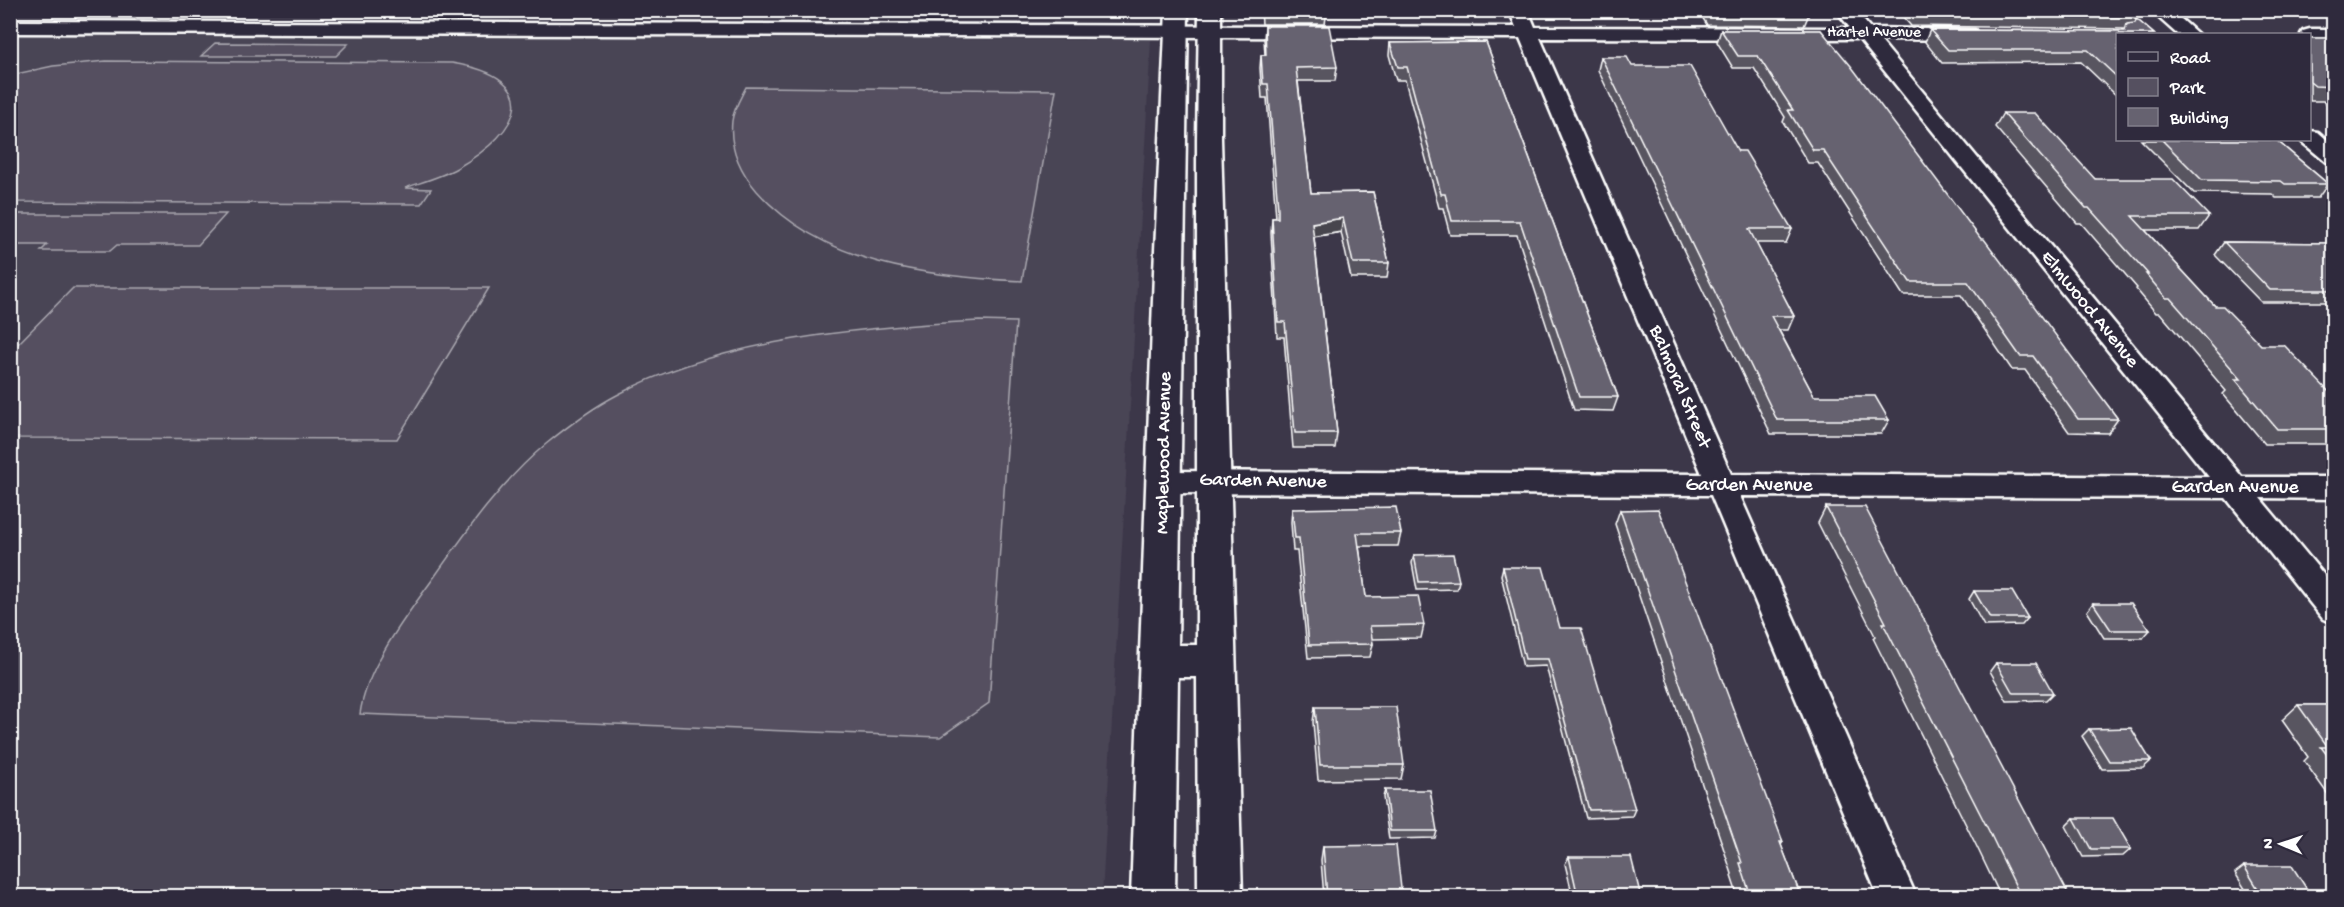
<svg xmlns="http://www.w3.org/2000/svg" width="2344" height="907" viewBox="0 0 2344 907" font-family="'Gochi Hand',sans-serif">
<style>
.built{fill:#494455}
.green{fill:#555060;stroke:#aaa8b0;stroke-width:1.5}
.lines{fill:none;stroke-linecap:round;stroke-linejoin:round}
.minor-casing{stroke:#fff;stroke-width:5}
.tertiary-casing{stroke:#fff;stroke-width:5}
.minor{fill:#2f2a3d;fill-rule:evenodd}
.tertiary{fill:#2f2a3d;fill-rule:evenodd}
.wall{fill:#585460;stroke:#fff;stroke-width:1.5}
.shaded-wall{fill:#47454e;stroke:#fff;stroke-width:1.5}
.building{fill:#666270;stroke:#fff;stroke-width:1.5}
.labels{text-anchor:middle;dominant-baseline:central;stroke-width:5;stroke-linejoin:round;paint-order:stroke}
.far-street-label{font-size:16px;fill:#fff;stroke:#2f2a3d}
.street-label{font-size:20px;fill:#fff;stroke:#2f2a3d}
</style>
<rect width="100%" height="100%" fill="#3c3749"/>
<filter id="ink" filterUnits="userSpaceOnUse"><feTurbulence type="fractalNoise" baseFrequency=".0167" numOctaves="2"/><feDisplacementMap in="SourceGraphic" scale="12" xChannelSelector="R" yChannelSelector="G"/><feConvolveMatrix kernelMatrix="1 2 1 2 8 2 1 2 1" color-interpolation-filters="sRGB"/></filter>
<g filter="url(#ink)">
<path class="built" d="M587 10H1155V18L585 13Z
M10 35 1151 40 1102 896H11Z"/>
<path class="green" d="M215 43 348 44 336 56H201Z
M106 61 452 63C546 78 523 131 457 168 441 177 422 182 405 188L431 189 421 204 11 202V75L53 66Z
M746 87 1056 90 1022 281C929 277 823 265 757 191 740 171 729 148 732 121 733 110 741 97 746 87Z
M10 214H226L198 245H117L110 251H41L47 245H11Z
M73 288H489L397 439 11 438V351Z
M979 321 1016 322 989 703 940 737 360 714C366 667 407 615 435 576 468 529 502 481 546 444 568 426 592 408 617 395 721 339 862 327 979 321Z"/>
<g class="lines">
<defs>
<path id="minor" d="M1509 10H1528L1535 27 1850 28 1836 10H1855L1870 28 1975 30 1978 34 1975 38 1968 40 1879 39 2242 477H2334V499L2260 498 2334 587V623L2323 619 2226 498 1740 496 1916 896H1878L1711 495 1165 493 1155 489 1150 482 1155 475 1165 471 1702 474 1520 38 10 33V21L1516 27ZM1540 38 1859 39 2209 477 1731 474Z
M2150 10H2171L2198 34H2177Z
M2310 29H2334V41H2310V34H2301L2303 31Z
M2310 131 2318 132 2334 146V163L2326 162 2302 142 2301 140H2310Z"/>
<path id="tertiary" d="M1166 10H1188L1178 645H1197V139L1199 10H1221V139L1242 896H1198L1197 677H1178L1175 896H1131L1154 272Z"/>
</defs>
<use href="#minor" class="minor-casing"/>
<use href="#tertiary" class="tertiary-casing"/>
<use href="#minor" class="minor"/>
<use href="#tertiary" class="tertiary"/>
</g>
<path class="wall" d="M1261 10H1327L1325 24H1262Z
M1568 10H1637L1636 14 1569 13Z
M1698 10H1806L1809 14 1804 26 1707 25Z
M1890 10H2126L2154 34H2118V97L2081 62 1942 63 1925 42 1930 30 2123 31 2124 29 1911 26 1903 17 1893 14Z
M1265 26 1337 67 1335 81H1298L1311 193 1373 192 1389 263 1387 278H1351L1341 232 1314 237 1337 433 1335 448H1293L1284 337H1277L1271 233 1272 218H1276L1267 98H1262L1260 68 1261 55H1265L1264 39Z
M1721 30H1821L2118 419 2108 433 2069 432 2025 370H2012L1961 295H1903L1818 163H1808L1783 122 1785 117 1754 68H1733L1717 42Z
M2310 38H2334V110L2323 101H2310Z
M1486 42 1618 397 1613 411 1574 410 1517 235H1450L1443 208H1439L1405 80H1396L1389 55 1390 43Z
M1601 57 1738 151 1792 229 1786 243H1756L1794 316 1788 330H1779L1814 396 1889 420 1881 434H1771L1598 70Z
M2003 113 2095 179 2209 216 2199 230H2145L2215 306 2261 345 2334 397V444H2265L2223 394 2226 391 2160 313H2156L2136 289 2137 288 2081 223H2077L1995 127Z
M2141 140H2276L2328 184 2318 198H2276L2272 194 2194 193Z
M2224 242 2334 243V305L2331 302H2261L2215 255Z
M1826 507 2070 897H2001L1977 847 1873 638 1875 636 1818 523Z
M1292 509 1401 533 1398 546H1359L1366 597 1424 625 1421 638 1372 639 1373 644 1370 657 1308 658 1297 551H1293L1291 522Z
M1620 510 1783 842 1781 845 1801 897H1738L1731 876 1732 874 1615 524Z
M1414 555 1459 581 1457 589 1417 590 1412 563Z
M1503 567 1560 628 1635 809 1632 816 1586 818 1546 666 1523 667 1501 575Z
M1974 591 2028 618 2022 625 1984 626 1969 599Z
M2093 603 2150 630 2143 638H2104L2087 611Z
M1996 663 2053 693 2046 700 2007 701 1990 671Z
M2298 705H2334V803L2304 761 2308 757 2282 720Z
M1315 707 1404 765 1401 779 1318 780 1313 722Z
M2089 729 2151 761 2143 768 2102 769 2082 736Z
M1385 790 1437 831 1435 838 1389 839 1383 797Z
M2074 818 2131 849 2123 856 2083 857 2066 826Z
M1323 846 1402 897H1324L1321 860Z
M1569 857 1641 897H1573L1565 864Z
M2244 866 2312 897H2250L2235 873Z"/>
<path class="shaded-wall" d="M1343 218 1341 232 1311 237 1312 223Z"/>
<path class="building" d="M1709 10H1806L1809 14H1711Z
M1913 10H2126L2154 34H2118V78L2088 50H1948L1930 30 2125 31 2127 24 2135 23 2136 20 2132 17 1916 14Z
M1265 26H1329L1337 67 1296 68 1311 193 1373 192 1389 263H1353L1343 218 1312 223 1337 433H1295L1285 322H1278L1272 218H1278V209L1268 84H1263L1261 55H1266Z
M1721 30H1821L1851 66 1981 239H1984L2118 419H2078L2033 356H2020L1968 282H1910L1823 150H1813L1788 110H1793L1758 56H1738Z
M2310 38H2334V87L2315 86 2310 82Z
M1486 42 1618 397H1579L1520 221H1452L1445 194H1441L1407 67H1398L1390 43Z
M1601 57H1627L1632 66H1690L1738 151H1745L1792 229H1749L1794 316H1771L1814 396H1875L1889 420H1777Z
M2003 113H2035L2095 179H2173L2209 216H2132L2215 306H2223L2261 345H2284L2334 397V429H2277L2235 379H2241L2170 298H2166L2146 274H2148L2089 208H2086Z
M2162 140H2276L2328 184H2285L2281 181 2202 180Z
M2224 242 2334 243V290H2270Z
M1396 507 1401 533H1357L1366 597 1418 596 1424 625 1370 626 1373 644 1309 645 1299 538H1295L1292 509Z
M1826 507H1865L2070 897H2021L1990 833 1883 623H1886Z
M1658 509 1783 842H1780L1801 897H1751L1740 863H1742L1620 510Z
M1453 554 1459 581 1419 582 1414 555Z
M1503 567H1543L1560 628H1581L1635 809 1589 810 1548 659H1525Z
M1974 591H2012L2028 618H1990Z
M2093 603H2131L2150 630H2111Z
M1996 663H2036L2053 693H2013Z
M2298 705H2334V764L2321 747H2328Z
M1315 707H1396L1404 765H1320Z
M2131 728 2151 761H2109L2089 729Z
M1385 790H1430L1437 831H1390Z
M2074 818H2113L2131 849H2091Z
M1396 845 1402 897H1327L1323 846Z
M1569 857H1631L1641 897H1578Z
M2244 866H2292L2312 897H2263Z"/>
</g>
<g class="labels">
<g class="far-street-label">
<text x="1874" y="33">Hartel Avenue</text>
</g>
<g class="street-label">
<text transform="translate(2089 310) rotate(51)">Elmwood Avenue</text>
<text transform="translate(1679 387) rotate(67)">Balmoral Street</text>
<text transform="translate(1165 453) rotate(-89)">Maplewood Avenue</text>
<text transform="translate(1263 482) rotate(1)">Garden Avenue</text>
<text x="1749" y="486">Garden Avenue</text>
<text x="2235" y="488">Garden Avenue</text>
</g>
</g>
<rect width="2344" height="907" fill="none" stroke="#2f2a3d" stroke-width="36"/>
<rect x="18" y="18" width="2308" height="871" fill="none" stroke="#fff" stroke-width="2" filter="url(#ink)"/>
<rect x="2116" y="33" width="195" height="108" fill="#2f2a3d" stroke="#827f8b" stroke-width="1.5"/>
<rect x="2128" y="52" width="30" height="9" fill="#2f2a3d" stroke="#827f8b" stroke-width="1.5"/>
<text x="2170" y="63" font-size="18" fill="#ffffff">Road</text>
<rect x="2128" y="78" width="30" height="18" fill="#555060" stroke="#827f8b" stroke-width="1.5"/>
<text x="2170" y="93" font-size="18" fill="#ffffff">Park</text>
<rect x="2128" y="108" width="30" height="18" fill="#666270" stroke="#827f8b" stroke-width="1.5"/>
<text x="2170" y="123" font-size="18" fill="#ffffff">Building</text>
<g transform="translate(2281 844) rotate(272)" stroke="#2f2a3d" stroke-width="4.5" paint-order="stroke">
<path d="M0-4.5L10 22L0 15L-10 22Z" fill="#ffffff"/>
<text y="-9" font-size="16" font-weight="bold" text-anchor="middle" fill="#ffffff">N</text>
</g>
</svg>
